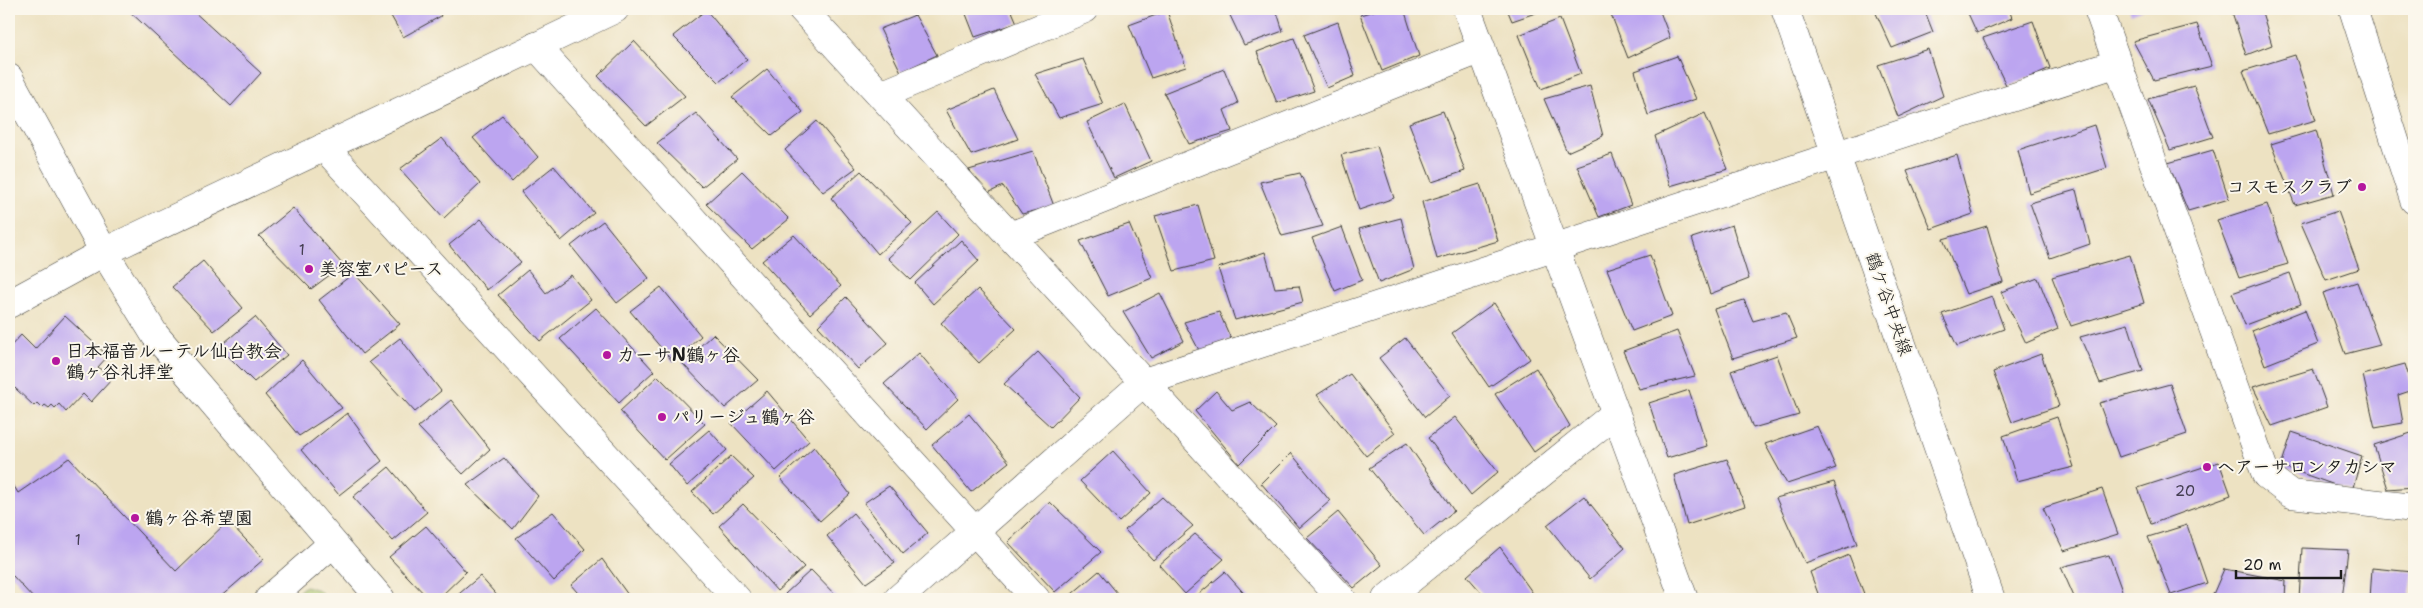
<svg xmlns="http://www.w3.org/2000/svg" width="2423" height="608" viewBox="0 0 2423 608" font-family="'Shantell Sans','Klee One',sans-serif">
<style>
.green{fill:#a6c167;stroke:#616e42}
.building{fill:#bca5f0}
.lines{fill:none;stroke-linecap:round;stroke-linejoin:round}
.street-casing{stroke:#3b3a35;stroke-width:29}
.secondary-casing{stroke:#3b3a35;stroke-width:29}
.street{stroke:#fff;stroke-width:28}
.secondary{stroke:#fff;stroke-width:28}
.poi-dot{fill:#b5179e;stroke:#fbf7ec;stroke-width:2}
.labels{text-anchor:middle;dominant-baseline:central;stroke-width:4;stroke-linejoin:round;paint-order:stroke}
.number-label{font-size:15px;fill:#443e51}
.poi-label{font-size:18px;font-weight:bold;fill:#1c1c1c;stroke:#fbf7ec;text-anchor:start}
.street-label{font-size:18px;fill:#1c1c1c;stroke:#fbf7ec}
</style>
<rect width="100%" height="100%" fill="#fbf7ec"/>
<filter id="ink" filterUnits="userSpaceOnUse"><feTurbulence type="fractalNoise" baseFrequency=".02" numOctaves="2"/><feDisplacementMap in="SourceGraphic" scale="10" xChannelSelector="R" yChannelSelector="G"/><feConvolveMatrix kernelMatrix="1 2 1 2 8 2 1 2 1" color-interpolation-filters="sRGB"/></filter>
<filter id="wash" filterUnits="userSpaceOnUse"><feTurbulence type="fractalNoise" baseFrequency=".0096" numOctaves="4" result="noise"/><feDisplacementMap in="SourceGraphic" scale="20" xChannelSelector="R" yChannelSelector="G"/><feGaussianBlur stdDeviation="1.12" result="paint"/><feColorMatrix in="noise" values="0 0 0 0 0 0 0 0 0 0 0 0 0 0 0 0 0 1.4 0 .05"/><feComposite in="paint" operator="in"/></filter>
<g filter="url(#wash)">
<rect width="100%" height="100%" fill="#ede2c2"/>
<path class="green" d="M305 586 319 590 327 599H290Z"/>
<g id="blocks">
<path class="building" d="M127 9H191L261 73 231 106Z
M387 9H437L441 16 403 37Z
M964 9H1011L1017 23 975 37Z
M1227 9H1276L1283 31 1244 45Z
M1380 9H1404L1419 56 1382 71 1360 15Z
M1507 9H1547L1512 21Z
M1609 9H1659L1670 38 1628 58Z
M1874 9H1924L1933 32 1892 48Z
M1966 9H2009L2012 18 1977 33Z
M2129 9H2144L2131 14Z
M2231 9H2261L2272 45 2246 55Z
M706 10 747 59 719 82 673 36Z
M1167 11 1186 67 1151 78 1129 25Z
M915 15 937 55 901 72 880 29Z
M1560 19 1581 74 1541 89 1519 35Z
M2033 21 2050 68 2007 87 1983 38Z
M1338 22 1355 76 1327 88 1304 35Z
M2197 24 2212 66 2154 80 2133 41Z
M1294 38 1314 91 1277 103 1257 52Z
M634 41 685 96 646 126 598 76Z
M1928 49 1943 96 1898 117 1878 65Z
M2295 55 2316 120 2268 134 2243 71Z
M1677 56 1696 99 1648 115 1635 71Z
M1083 59 1103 104 1059 118 1035 74Z
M767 69 803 112 772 136 732 97Z
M1224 69 1238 103 1224 110 1232 131 1189 144 1164 93Z
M1590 86 1603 136 1567 152 1544 99Z
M2194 86 2213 137 2170 150 2148 99Z
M994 90 1018 139 971 155 946 110Z
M1125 104 1151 161 1114 178 1087 122Z
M1443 111 1465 171 1432 182 1409 123Z
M696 113 737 159 702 187 657 143Z
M1705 113 1728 169 1670 186 1655 136Z
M502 115 538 157 512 182 473 138Z
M817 121 856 168 823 192 785 150Z
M2094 125 2107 168 2029 193 2018 150Z
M2316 130 2334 194 2295 205 2271 144Z
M442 138 480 184 444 218 400 169Z
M1377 146 1394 198 1359 210 1341 155Z
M2213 150 2229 199 2188 211 2168 163Z
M1033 151 1054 206 1022 214 1003 186 988 193 969 170Z
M1612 154 1631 205 1599 217 1577 166Z
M1957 155 1973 214 1931 229 1907 171Z
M554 166 594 213 561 241 521 192Z
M742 171 789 219 752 249 706 204Z
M861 171 912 223 878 254 831 198Z
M1300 173 1323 226 1282 236 1260 182Z
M1480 184 1498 241 1437 259 1422 202Z
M2076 190 2090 244 2050 258 2030 203Z
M2267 204 2288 264 2239 278 2217 220Z
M1198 205 1214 261 1174 271 1155 216Z
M293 208 343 265 311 289 259 236Z
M2338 211 2359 269 2326 280 2301 223Z
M938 212 958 234 911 280 888 258Z
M1401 218 1414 269 1379 283 1359 229Z
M481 219 521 262 487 290 449 245Z
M603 221 649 278 617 303 571 246Z
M1129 224 1152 278 1108 296 1080 241Z
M1732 225 1749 279 1710 294 1692 238Z
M1987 226 2003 282 1966 294 1943 239Z
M1342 227 1362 280 1335 291 1312 238Z
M794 235 841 286 810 314 762 261Z
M961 240 979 261 933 304 915 283Z
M1265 252 1275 288 1299 286 1303 302 1235 320 1218 268Z
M1650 255 1672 316 1632 331 1607 269Z
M2130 255 2144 303 2071 326 2052 277Z
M203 261 243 308 214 331 172 287Z
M528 270 546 293 571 275 591 300 540 341 498 295Z
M354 273 400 324 362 354 319 300Z
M2290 273 2301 304 2245 325 2232 293Z
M2038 278 2058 329 2026 343 2001 292Z
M2357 282 2380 345 2345 354 2323 293Z
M661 287 701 336 673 362 630 311Z
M978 289 1016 329 979 363 941 323Z
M1160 293 1184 341 1151 358 1123 312Z
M1992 296 2004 329 1957 346 1942 314Z
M846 297 888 343 858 369 818 326Z
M1744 300 1753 321 1786 312 1797 338 1733 358 1714 309Z
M1494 303 1530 359 1489 387 1452 333Z
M596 308 654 371 619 403 560 339Z
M2305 310 2318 344 2265 365 2252 331Z
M1219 312 1231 339 1200 352 1184 322Z
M65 316 108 356 98 367 112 379 91 402 83 394 66 412 59 404 55 408 52 405 49 408 45 405 42 408 37 403 34 406 15 388 9 394V348L21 335 35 349Z
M255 317 287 355 254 382 219 347Z
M2128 324 2143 371 2100 383 2080 337Z
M1677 331 1695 376 1639 389 1623 351Z
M713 334 758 380 725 408 682 363Z
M400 338 441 391 415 412 369 362Z
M1405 338 1450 396 1425 417 1379 358Z
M1038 352 1080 397 1051 427 1004 384Z
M919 353 958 399 927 429 884 384Z
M2041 354 2059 406 2012 422 1993 372Z
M1777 355 1799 415 1753 428 1731 371Z
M302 360 342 408 299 436 265 395Z
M2405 364 2413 390 2398 395 2403 423 2375 428 2363 375Z
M1536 368 1570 426 1534 452 1495 394Z
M2313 369 2327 407 2272 426 2253 387Z
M1350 374 1395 433 1366 456 1317 395Z
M658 376 705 424 665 460 620 411Z
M2170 384 2187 434 2119 457 2099 403Z
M1689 390 1707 446 1667 458 1649 403Z
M767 391 809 441 776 471 731 423Z
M1216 391 1232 410 1250 402 1276 427 1239 464 1195 411Z
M451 400 490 449 463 474 418 427Z
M347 413 382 461 339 495 301 450Z
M969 414 1009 462 971 492 932 445Z
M1455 417 1498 472 1471 495 1428 438Z
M2057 417 2074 467 2017 481 2003 436Z
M1817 426 1836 468 1787 484 1765 444Z
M709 430 727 450 687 486 669 464Z
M2292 432 2362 456 2352 491 2281 466Z
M2414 432V487L2388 489 2374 445Z
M1407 443 1454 511 1424 535 1369 468Z
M814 447 850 494 820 521 780 478Z
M1113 451 1151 493 1119 522 1080 481Z
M1291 453 1330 501 1299 528 1261 483Z
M731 456 754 478 713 514 692 492Z
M69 458 176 571 228 521 264 559 218 599H34L13 576 9 578V489L14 486 18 493Z
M504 458 538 496 513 529 467 485Z
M1727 459 1745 506 1687 525 1674 475Z
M2219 462 2231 495 2151 524 2138 488Z
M389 467 427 512 393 541 353 497Z
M1834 482 1857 544 1805 563 1776 498Z
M889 486 928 533 903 554 864 503Z
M2102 489 2118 534 2064 551 2043 508Z
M1584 496 1625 548 1590 579 1547 525Z
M1162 497 1193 526 1153 560 1125 530Z
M1050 502 1101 552 1055 592 1008 542Z
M743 504 804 567 777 591 719 526Z
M553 512 585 549 554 581 516 538Z
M1338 512 1382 565 1354 588 1307 538Z
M853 513 895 563 866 583 827 536Z
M2187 525 2207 583 2171 595 2148 537Z
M426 526 466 572 438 599H429L389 557Z
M1195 534 1224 559 1185 594 1159 565Z
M1500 547 1537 599H1487L1467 576Z
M2302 548 2348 550 2342 599H2299Z
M1849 555 1866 599H1820L1810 572Z
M2109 555 2125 599H2075L2061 567Z
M602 559 631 599H583L571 585Z
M2372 568 2413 572 2409 599H2370Z
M2224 569 2286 581 2285 599H2211Z
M811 570 839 599H790L785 594Z
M1099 571 1122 599H1066Z
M1225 572 1249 599H1193Z
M480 576 500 599H453Z"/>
</g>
</g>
<g filter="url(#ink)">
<use href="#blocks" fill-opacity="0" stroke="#3b3a35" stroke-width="1"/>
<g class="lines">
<defs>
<path id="street" d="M802 9 1342 599
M1467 9 1684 599
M2098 9 2266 475 2291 494 2414 508
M2353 9 2414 200
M536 46 1036 599
M881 95 1085 9
M324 147 737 599
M1010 236 1482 49
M269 599 332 544
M898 599 1144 382 2118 63
M1386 599 1616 413"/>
<path id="secondary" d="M1785 9 1991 599
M9 78 104 252 155 335 381 599
M9 304 104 252 615 9"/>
</defs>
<use href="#street" class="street-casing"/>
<use href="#secondary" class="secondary-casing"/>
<use href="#street" class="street"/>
<use href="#secondary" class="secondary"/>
</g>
</g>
<g class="poi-dot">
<circle cx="2362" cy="187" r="5"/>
<circle cx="309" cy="269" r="5"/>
<circle cx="607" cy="355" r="5"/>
<circle cx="56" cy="361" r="5"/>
<circle cx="662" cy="417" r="5"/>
<circle cx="2207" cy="467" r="5"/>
<circle cx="135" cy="518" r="5"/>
</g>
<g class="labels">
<g class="number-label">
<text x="302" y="250">1</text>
<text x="2185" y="491">20</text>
<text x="78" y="540">1</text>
</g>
<g class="poi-label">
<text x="2352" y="187" text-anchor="end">コスモスクラブ</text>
<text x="319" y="269">美容室パピース</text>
<text x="66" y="351">日本福音ルーテル仙台教会<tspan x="66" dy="21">鶴ヶ谷礼拝堂</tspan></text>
<text x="617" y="355">カーサN鶴ヶ谷</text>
<text x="672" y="417">パリージュ鶴ヶ谷</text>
<text x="2217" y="467">ヘアーサロンタカシマ</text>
<text x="145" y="518">鶴ヶ谷希望園</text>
</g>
<g class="street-label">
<text transform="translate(1889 304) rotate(71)">鶴ケ谷中央線</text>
</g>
</g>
<rect width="2423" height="608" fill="none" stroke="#fbf7ec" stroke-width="30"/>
<path d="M2236 570v8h105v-8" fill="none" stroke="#1c1c1c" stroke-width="2.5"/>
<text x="2243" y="570" font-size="15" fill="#1c1c1c" stroke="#fbf7ec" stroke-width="4" paint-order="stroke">20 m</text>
</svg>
